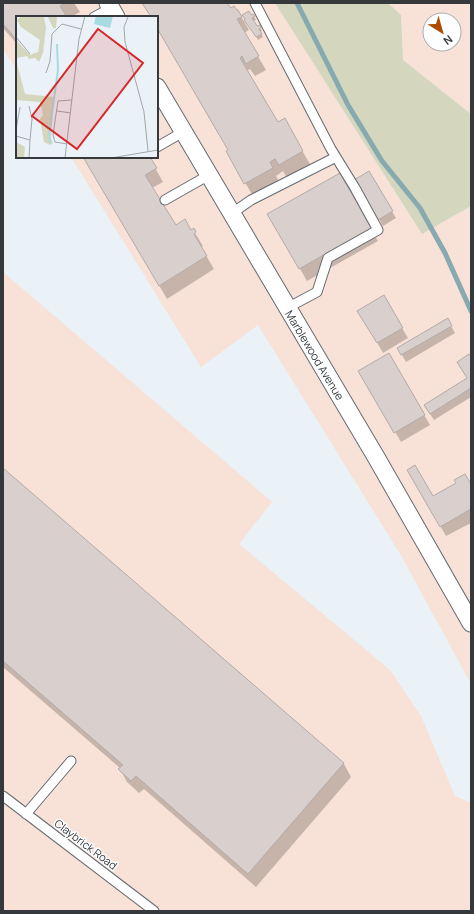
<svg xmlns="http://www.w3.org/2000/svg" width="474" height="914" viewBox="0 0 474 914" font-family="Manrope,sans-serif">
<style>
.industrial{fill:#f8e1d6;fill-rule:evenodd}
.green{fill:#d4d7be}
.shadow{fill:#0003}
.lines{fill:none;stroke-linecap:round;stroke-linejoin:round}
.stream{stroke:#86aaaf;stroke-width:5}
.building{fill:#d9cfcd;stroke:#b4aba9}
.service-casing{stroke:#666b71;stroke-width:11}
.minor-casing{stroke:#666b71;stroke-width:19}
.service{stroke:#fff;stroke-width:9}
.minor{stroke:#fff;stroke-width:17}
.labels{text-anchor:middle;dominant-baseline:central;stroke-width:3;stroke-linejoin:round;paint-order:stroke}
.street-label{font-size:11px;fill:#36393b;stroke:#fcfeff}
.inset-river{fill:none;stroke:#a8dae1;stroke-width:2}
.inset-road{fill:none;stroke:#a2a7ac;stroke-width:1}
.view{fill:#d62828;fill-opacity:0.15;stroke:#d62828;stroke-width:2}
.inset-edge{fill:none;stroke:#36393b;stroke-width:2}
</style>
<rect width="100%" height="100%" fill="#eaf1f7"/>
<path class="industrial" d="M3 3H275L422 234 471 206V684L402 557 258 325 201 367 71 157H157V17H17V70L3 49Z
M388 3H471V114L403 60 401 15ZM430 20H454V44H430Z
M3 272 272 502 239 544 390 670 421 716 455 796 471 803V911H3Z"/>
<path class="green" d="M275 3H388L401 15 403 60 471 114V206L422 234Z"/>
<path class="shadow" d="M3 3H74L80 12 71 17H17V44L3 28Z
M143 3H226L230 10 237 12 238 11 249 30 244 33 266 70 255 76 250 69 247 71 277 124 284 120 310 164 287 178 283 171 276 176 279 181 253 196 227 152 229 150 157 26V17H152Z
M244 15 251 16 253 15 256 20 253 21 257 28 259 26 262 31 260 32 263 37 258 40Z
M84 157H149L163 182 152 188 176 226 191 231 193 230 203 246 201 247 214 269 167 299Z
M368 172 396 218 383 226 356 180Z
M340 174 378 241 307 281 269 214Z
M383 296 408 338 383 353 359 311Z
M447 319 455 333 406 362 398 348Z
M389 354 430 425 401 442 360 371Z
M471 359V397L434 420 425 406 468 379Z
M3 469 344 764 351 777 256 887 144 789 139 793 127 782 120 769V768L3 667Z
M408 470 432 497 471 486V523L446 536Z"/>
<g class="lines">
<path class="stream" d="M297 3 348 105 382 161 420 208 445 253 471 311"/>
</g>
<path class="building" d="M3 3H65L60 6 67 17H17V43L12 34 3 24Z
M142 3H227L231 8 234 6 237 10H238L242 17 237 19 259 56 246 64 242 56 240 58 278 122 285 118 303 151 279 165 275 159 270 162 273 168 244 184 226 151 228 150 157 28V17H151Z
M249 11 251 15 253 14 255 16 252 18 257 26 260 25 261 27 259 29 262 34 256 37 244 20 245 19 242 15Z
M83 157H150L157 168 145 175 176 225 185 219 191 230 194 228 196 232 194 234 207 256 159 286Z
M369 171 393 211 378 220 354 180Z
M340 173 371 228 299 269 267 214Z
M384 295 403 328 377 343 357 311Z
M448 318 452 326 401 355 397 348Z
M389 353 425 415 394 433 358 371Z
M469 354 471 357V388L430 414 424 405 467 378 457 362Z
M415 465 433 496 456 483 454 480 465 474 471 484V509L440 527 407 470Z
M3 468 344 763 248 874 136 776 131 781 118 769 123 765 3 661Z"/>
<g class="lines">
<defs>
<path id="service" d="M255 3 331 149 355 188 378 230 328 258 317 292 287 308
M94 17 111 8
M157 147 183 132
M165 200 209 175
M231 214 251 200 336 157
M3 796 154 911
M26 814 71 761"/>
<path id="minor" d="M108 3 116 17
M157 87 376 457 471 623"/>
</defs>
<use href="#service" class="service-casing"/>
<use href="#minor" class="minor-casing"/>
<use href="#service" class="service"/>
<use href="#minor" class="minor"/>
</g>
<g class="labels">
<g class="street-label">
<text transform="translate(315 355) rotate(59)">Marblewood Avenue</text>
<text transform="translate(86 844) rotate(37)">Claybrick Road</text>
</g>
</g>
<g transform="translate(16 16)">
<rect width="142" height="142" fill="#eaf1f7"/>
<path d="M5 0H41L40 12H37L32 1H28L30 12 27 37 23 46 19 42 13 43 11 40 0 42V24L14 39 22 36 24 24 5 11 1 4ZM0 44 9 78 38 81 35 123 37 127 34 129 28 126 24 103 27 99 24 86 0 84ZM0 126 9 131 8 142H0Z" fill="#d4d7be"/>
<path d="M80 0H97L94 12 78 8Z" fill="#a8dae1"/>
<path class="inset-river" d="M34 127 33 118 42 54 41 28"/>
<path class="inset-road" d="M112 1 108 11 109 26 128 96 132 135M0 21 14 38M30 57 34 45 36 18 46 8 65 13M13 90 16 103 14 124M41 95 55 97M0 114 4 91M0 120 14 124 13 142M51 128 39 126 37 119 42 85 56 84M49 142 63 23 69 0M95 142 142 134"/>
<path class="view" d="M82 13 127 47 61 133 16 100Z"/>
<rect width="142" height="142" class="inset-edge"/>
</g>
<rect width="474" height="914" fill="none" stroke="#36393b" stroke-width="8"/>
<g transform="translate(442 32) rotate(143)"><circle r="19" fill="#fcfeff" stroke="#adafb1"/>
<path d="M0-3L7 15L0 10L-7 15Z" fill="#ac4c00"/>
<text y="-6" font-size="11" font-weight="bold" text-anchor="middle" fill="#36393b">N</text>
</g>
</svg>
